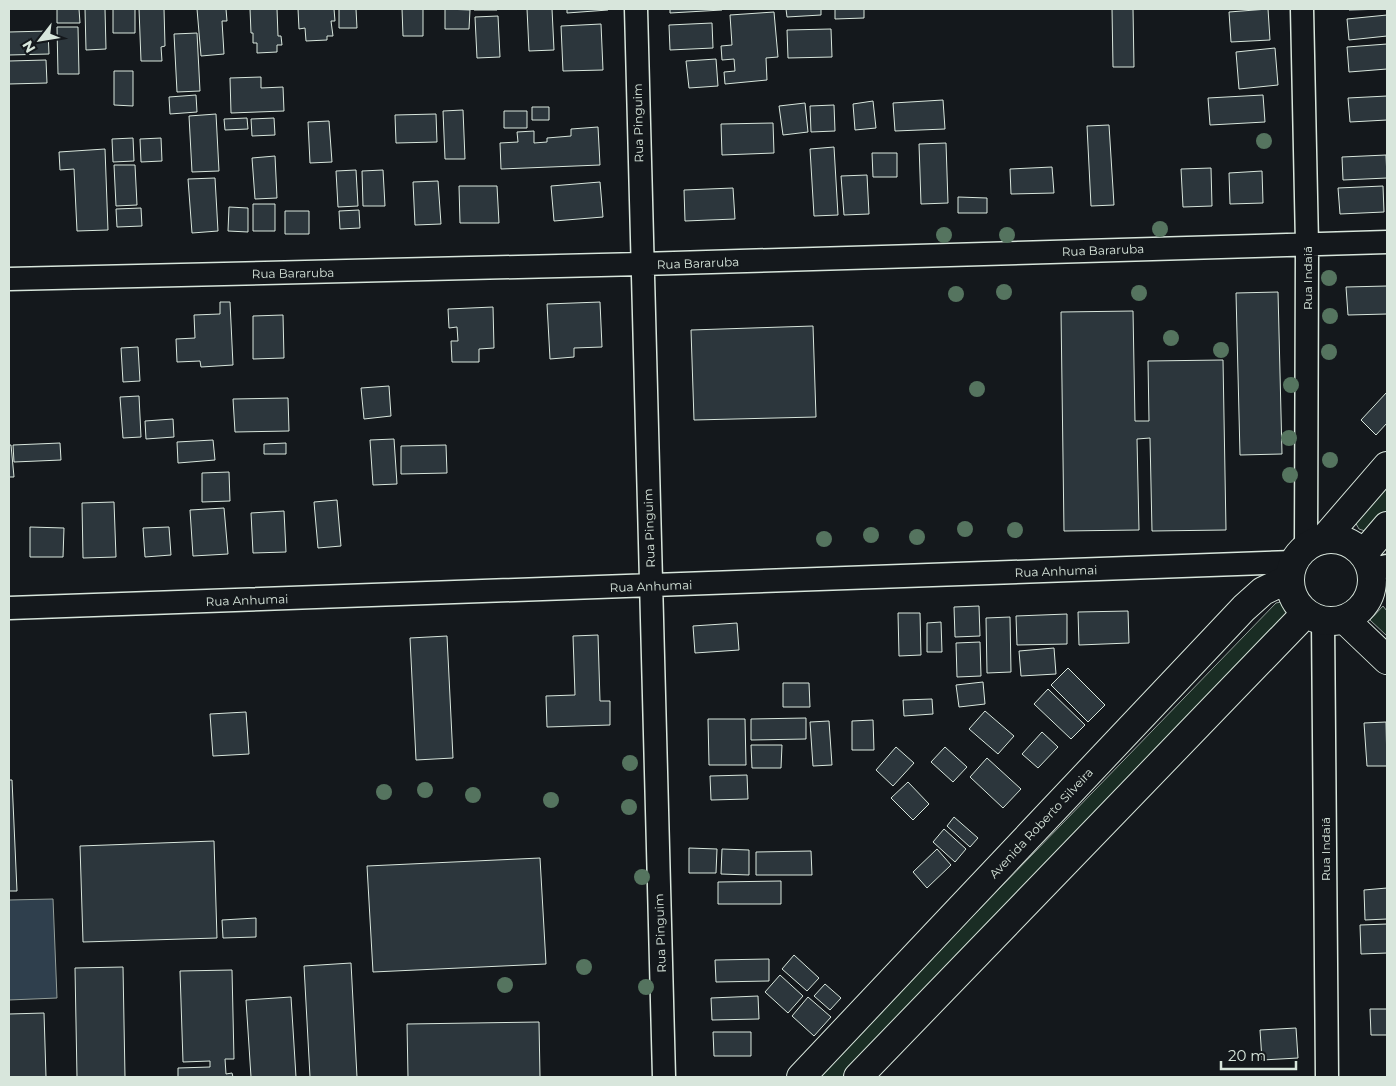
<svg xmlns="http://www.w3.org/2000/svg" width="1396" height="1086" viewBox="0 0 1396 1086" font-family="Montserrat,sans-serif">
<style>
.green{fill:#1a2d24;stroke:#939e99}
.water{fill:#2f3f4d;stroke:#939e99}
.building{fill:#2c363c;stroke:#d8e6dc}
.lines{fill:none;stroke-linecap:round;stroke-linejoin:round}
.street-casing{stroke:#d8e6dc;stroke-width:25}
.secondary-casing{stroke:#d8e6dc;stroke-width:30}
.street{stroke:#14181c;stroke-width:22}
.secondary{stroke:#14181c;stroke-width:28}
.tree{fill:#55745f}
.labels{text-anchor:middle;dominant-baseline:central;stroke-width:4;stroke-linejoin:round;paint-order:stroke}
.street-label{font-size:12px;fill:#d8e6dc;stroke:#14181c}
</style>
<rect width="100%" height="100%" fill="#14181c"/>
<path class="green" d="M1387 483V513L1365 531 1359 529 1355 522Z
M1285 601 1291 608 1290 616 842 1077H817L1276 603Z
M1383 606 1387 611V636L1370 620Z"/>
<path class="water" d="M53 899 57 998 9 1000V900Z"/>
<path class="building" d="M57 9H79L80 23H57Z
M85 9H105L106 49 86 50Z
M113 9H135V33H113Z
M139 9H164L165 46 161 47 162 61H141Z
M197 9H226L227 21H222L224 54 201 56Z
M250 9H277L278 36H281L282 45H277V52L257 53V43H253V33H251Z
M298 9H334L335 21H331L333 36H327V40L306 41 305 28 299 29Z
M339 9H356L357 28H339Z
M402 9H423V36H403Z
M445 9 470 10 469 29H445Z
M474 9H497V10H474Z
M527 9H552L554 50 529 51Z
M567 9H608V10L567 13Z
M670 9H722V10L670 13Z
M786 9H821V15L787 17Z
M835 9H877H864V18L835 19Z
M1112 9H1133L1134 67H1113Z
M1268 9 1270 40 1231 42 1229 12Z
M1349 9H1387L1349 10Z
M774 12 778 57 766 58 767 80 725 84 724 72 735 71 734 59 722 60 721 46 732 45 730 15Z
M1387 15V36L1349 40 1347 19Z
M498 16 500 57 477 58 475 17Z
M712 23 713 48 670 50 669 25Z
M601 24 603 70 563 71 561 26Z
M57 27H78L79 74H58Z
M831 29 832 57 788 58 787 30Z
M48 31 49 54 9 55V32Z
M197 33 200 91 177 92 174 34Z
M1387 44V69L1349 72 1347 47Z
M1275 48 1278 85 1239 89 1236 52Z
M716 59 718 86 689 88 686 61Z
M46 60 47 83 9 84V61Z
M114 71H133V106L114 105Z
M261 77V88L283 87 284 111 231 113 230 78Z
M196 95 197 112 170 114 169 97Z
M1263 95 1265 122 1210 125 1208 98Z
M1387 96V120L1350 122 1348 98Z
M943 100 945 129 895 131 893 103Z
M873 101 876 128 855 130 853 104Z
M805 103 808 132 783 135 779 106Z
M834 105 835 131 811 132 810 106Z
M532 107H549V120H532Z
M463 110 465 159H445L443 111Z
M504 111H527V128H504Z
M216 114 219 171 192 172 189 116Z
M436 114 437 142 396 143 395 115Z
M247 118 248 129 225 130 224 119Z
M274 118 275 135 252 136 251 119Z
M329 121 332 162 310 163 308 122Z
M773 123 774 153 722 155 721 124Z
M1109 125 1114 205 1091 206 1087 126Z
M598 127 600 165 501 169 500 143 518 142 517 132 534 131V143L547 142V138L571 136V129Z
M133 138 134 161 113 162 112 139Z
M161 138 162 161 141 162 140 139Z
M946 143 948 203 921 204 919 144Z
M834 147 838 215 814 216 810 149Z
M105 149 108 230 77 231 74 169 60 170 59 152Z
M872 153H897V177H873Z
M1386 155 1387 178 1343 180 1342 157Z
M275 156 277 198 255 199 252 158Z
M114 165H135L137 205 116 206Z
M1052 167 1054 193 1011 194 1010 169Z
M1211 168 1212 206 1183 207 1181 169Z
M356 170 358 206 338 207 336 171Z
M383 170 385 206H363L362 171Z
M1262 171 1263 203 1230 204 1229 173Z
M867 175 869 214 844 215 841 176Z
M215 178 218 231 192 233 188 179Z
M438 181 441 224 415 225 413 182Z
M600 182 603 217 554 221 551 186Z
M459 186H497L499 223H460Z
M1383 186 1384 212 1340 214 1338 188Z
M733 188 735 219 685 221 684 190Z
M958 197 987 198V213H958Z
M253 204H275V231H253Z
M229 207 248 208V232L228 231Z
M141 208 142 226 117 227 116 209Z
M359 210 360 228 340 229 339 211Z
M285 211H309V234H285Z
M1387 286V314L1348 315 1346 287Z
M1278 292 1282 454 1240 455 1236 293Z
M220 302H230L233 365 201 367 200 361 177 362 176 339 195 338 194 315 220 314Z
M600 302 602 347 574 348V357L550 359 547 304Z
M493 307 494 348 479 349V362H452L451 341H458L457 327 449 328 448 309Z
M1133 311 1135 421H1149L1148 361 1223 360 1226 530 1152 531 1150 438 1137 439 1139 530 1064 531 1061 312Z
M283 315 284 358 253 359V316Z
M813 326 816 417 694 420 691 330Z
M138 347 140 381 123 382 121 348Z
M389 386 391 416 364 419 361 388Z
M1387 392V423L1376 435 1361 420Z
M139 396 141 437 123 438 120 397Z
M288 398 289 431 235 432 233 399Z
M173 419 174 437 146 439 145 421Z
M394 439 397 484 373 485 370 440Z
M213 440 215 460 178 463 177 442Z
M60 443 61 460 14 462 13 445Z
M286 443V454H264V444Z
M9 445H11L14 477H9Z
M446 445 447 473 401 474V446Z
M229 472 230 501 202 502V473Z
M337 500 341 546 318 548 314 502Z
M114 502 116 557 83 558 82 503Z
M224 508 228 554 193 556 190 510Z
M284 511 286 552 253 553 251 513Z
M30 527 64 528 63 557H30Z
M169 527 171 555 145 557 143 528Z
M979 606 980 636 955 637 954 607Z
M1128 611 1129 643 1079 645 1078 612Z
M898 613H920L921 655 899 656Z
M1067 614V644L1017 645 1016 616Z
M1010 617 1011 672 987 673 986 618Z
M941 622 942 652H927V623Z
M737 623 739 650 695 653 693 626Z
M598 635 600 701H610V725L547 727 546 696 575 695 573 636Z
M447 636 453 758 416 760 410 638Z
M980 642 981 676 957 677 956 643Z
M1054 648 1056 674 1021 676 1019 651Z
M1068 668 1105 705 1088 722 1051 685Z
M983 682 985 704 959 707 956 685Z
M783 683H809L810 707H783Z
M1048 689 1085 725 1071 739 1034 704Z
M932 699 933 714 904 716 903 700Z
M985 711 1014 736 998 754 969 729Z
M246 712 249 754 213 756 210 714Z
M806 718V739L751 740V719Z
M708 719H745L746 765H709Z
M873 720 874 750H852V721Z
M829 721 832 765 813 766 810 722Z
M1386 722 1387 766H1367L1364 723Z
M1042 732 1058 747 1038 768 1022 754Z
M751 745H782L781 768H752Z
M896 747 914 763 893 786 876 770Z
M945 747 967 767 953 782 931 762Z
M987 758 1021 789 1003 808 970 777Z
M747 775 748 799 711 800 710 776Z
M9 780H12L17 891H9Z
M908 782 929 804 913 820 891 798Z
M954 817 978 838 970 847 947 826Z
M944 829 966 849 955 862 933 842Z
M214 841 217 938 83 942 80 846Z
M689 848 717 849 716 873H689Z
M722 849 749 850V875L721 874Z
M937 849 951 865 927 888 913 872Z
M811 851 812 875H756V852Z
M540 858 546 964 373 972 367 866Z
M781 881V904H718V882Z
M1387 888V919L1365 920 1364 890Z
M256 918V937L223 938 222 920Z
M1387 924V953L1361 954 1360 925Z
M794 955 819 978 807 991 782 969Z
M769 959V981L716 982 715 960Z
M351 963 357 1077H310L304 966Z
M123 967 125 1077H77L75 968Z
M232 970 234 1059H225L226 1074 232 1073 233 1077H178V1068L210 1067V1061L183 1062 180 971Z
M780 975 803 996 788 1013 765 992Z
M825 984 841 998 830 1010 814 996Z
M758 996 759 1019 712 1020 711 998Z
M291 997 296 1077H251L246 1000Z
M808 997 831 1017 814 1036 792 1016Z
M1370 1009H1387V1035H1371Z
M44 1013 46 1077H9V1014Z
M539 1022 540 1077H408L407 1024Z
M1296 1028 1298 1058 1262 1060 1260 1030Z
M713 1032H751V1056H714Z"/>
<g class="lines">
<defs>
<path id="street" d="M636 9 664 1077
M1302 9 1307 244 1306 547
M9 279 641 264 1387 242
M1371 570 1387 566
M9 608 1294 562
M1323 621 1327 1077"/>
<path id="secondary" d="M1290 580a41 41 0 1 1 82 0a41 41 0 1 1-82 0Z
M1323 540 1387 466
M1363 554 1387 526
M1344 619 1387 660
M801 1077 1244 608 1263 591 1290 578
M858 1077 1306 613"/>
</defs>
<use href="#street" class="street-casing"/>
<use href="#secondary" class="secondary-casing"/>
<use href="#street" class="street"/>
<use href="#secondary" class="secondary"/>
</g>
<g class="tree">
<circle cx="1264" cy="141" r="8"/>
<circle cx="1160" cy="229" r="8"/>
<circle cx="944" cy="235" r="8"/>
<circle cx="1007" cy="235" r="8"/>
<circle cx="1329" cy="278" r="8"/>
<circle cx="1004" cy="292" r="8"/>
<circle cx="1139" cy="293" r="8"/>
<circle cx="956" cy="294" r="8"/>
<circle cx="1330" cy="316" r="8"/>
<circle cx="1171" cy="338" r="8"/>
<circle cx="1221" cy="350" r="8"/>
<circle cx="1329" cy="352" r="8"/>
<circle cx="1291" cy="385" r="8"/>
<circle cx="977" cy="389" r="8"/>
<circle cx="1289" cy="438" r="8"/>
<circle cx="1330" cy="460" r="8"/>
<circle cx="1290" cy="475" r="8"/>
<circle cx="965" cy="529" r="8"/>
<circle cx="1015" cy="530" r="8"/>
<circle cx="871" cy="535" r="8"/>
<circle cx="917" cy="537" r="8"/>
<circle cx="824" cy="539" r="8"/>
<circle cx="630" cy="763" r="8"/>
<circle cx="425" cy="790" r="8"/>
<circle cx="384" cy="792" r="8"/>
<circle cx="473" cy="795" r="8"/>
<circle cx="551" cy="800" r="8"/>
<circle cx="629" cy="807" r="8"/>
<circle cx="642" cy="877" r="8"/>
<circle cx="584" cy="967" r="8"/>
<circle cx="505" cy="985" r="8"/>
<circle cx="646" cy="987" r="8"/>
</g>
<g class="labels">
<g class="street-label">
<text transform="translate(638 123) rotate(-91)">Rua Pinguim</text>
<text transform="translate(1103 250) rotate(-2)">Rua Bararuba</text>
<text transform="translate(698 263) rotate(-2)">Rua Bararuba</text>
<text transform="translate(293 273) rotate(-1)">Rua Bararuba</text>
<text transform="translate(1307 278) rotate(-90)">Rua Indaiá</text>
<text transform="translate(649 528) rotate(-92)">Rua Pinguim</text>
<text transform="translate(1056 571) rotate(-2)">Rua Anhumai</text>
<text transform="translate(651 586) rotate(-2)">Rua Anhumai</text>
<text transform="translate(247 600) rotate(-2)">Rua Anhumai</text>
<text transform="translate(1041 823) rotate(-47)">Avenida Roberto Silveira</text>
<text transform="translate(1325 849) rotate(-90)">Rua Indaiá</text>
<text transform="translate(660 933) rotate(-92)">Rua Pinguim</text>
</g>
</g>
<rect width="1396" height="1086" fill="none" stroke="#d8e6dc" stroke-width="20"/>
<g transform="translate(40 40) rotate(239)" stroke="#14181c" stroke-width="4" paint-order="stroke">
<path d="M0-4L9 19L0 12L-9 19Z" fill="#d8e6dc"/>
<text y="-8" font-size="14" font-weight="bold" text-anchor="middle" fill="#d8e6dc">N</text>
</g>
<path d="M1221 1061v8h75v-8" fill="none" stroke="#d8e6dc" stroke-width="2.5"/>
<text x="1228" y="1061" font-size="15" fill="#d8e6dc" stroke="#14181c" stroke-width="4" paint-order="stroke">20 m</text>
</svg>
